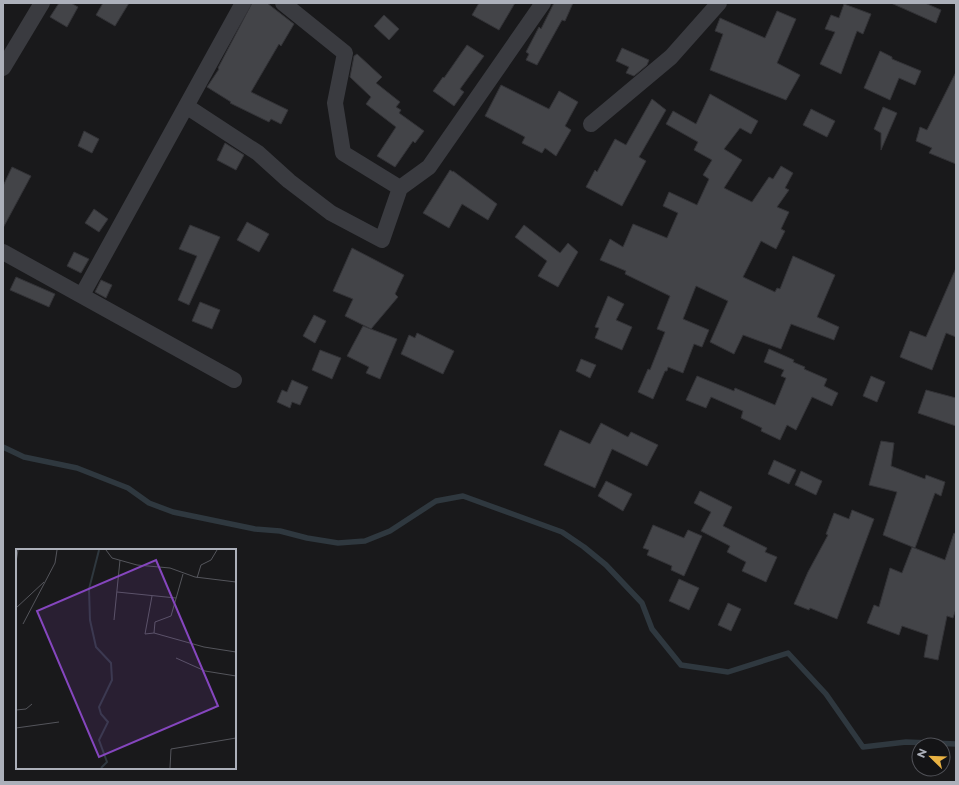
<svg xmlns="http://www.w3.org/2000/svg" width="959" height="785" viewBox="0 0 959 785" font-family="Montserrat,sans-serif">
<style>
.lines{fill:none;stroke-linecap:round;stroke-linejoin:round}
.stream{stroke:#2f383f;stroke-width:5.5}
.building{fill:#434448;stroke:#333337}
.street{stroke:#3a3b40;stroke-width:16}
.inset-river{fill:none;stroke:#2f383f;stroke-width:2}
.inset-road{fill:none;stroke:#54555b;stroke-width:1}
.view{fill:#8546be;fill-opacity:0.15;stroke:#8546be;stroke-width:2}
.inset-edge{fill:none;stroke:#acb0ba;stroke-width:2}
</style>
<rect width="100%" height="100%" fill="#19191b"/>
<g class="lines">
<path class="stream" d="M3 447 24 457 77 468 128 488 149 503 173 512 255 529 280 531 307 538 338 543 365 541 390 531 436 501 463 496 562 532 584 547 606 565 642 603 652 629 681 665 728 672 788 653 826 694 863 747 906 742 956 744"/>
</g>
<path class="building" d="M59 3H71L78 7 67 27 50 17Z
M103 3H129L115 26 96 15Z
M252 3H267L294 24 281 46 279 44 251 92 288 110 281 124 271 119 269 122 230 103 231 102 207 87 219 69 218 68Z
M479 3H515L499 30 472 15Z
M554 3H573L565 21 562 20 537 65 526 60 529 54 526 52 539 27 541 29Z
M891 3H925L941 10 936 23Z
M844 4 871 14 863 34 857 31 841 74 820 64 835 32 825 29 831 15 839 18Z
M777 11 796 19 777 63 800 75 786 100 710 70 723 34 715 31 720 18 765 38Z
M384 15 399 29 389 40 374 26Z
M467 45 484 56 460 89 464 92 454 106 433 91 443 77 444 78Z
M622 48 649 60 647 65 634 76 626 73 629 67 616 61Z
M880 51 892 57V59L921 71 915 85 899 78 890 100 864 88Z
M357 54 382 77 376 83 400 102 396 107 401 110 399 113 424 131 415 143 413 141 395 167 377 156 396 127 366 104 371 97 350 77 354 56Z
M956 72V164L929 153 932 148 916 141 920 127 927 130Z
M501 85 549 109 559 91 578 102 565 126 571 130 556 156 545 148 542 153 522 143 525 137 485 116Z
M710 94 758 121 751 134 740 128 724 149 742 160 724 188 752 202 769 177 773 179 781 166 793 173 785 188 789 190 777 207 789 212 781 229 785 231 776 249 761 241 743 277 775 292 777 288 780 289 793 256 835 275 817 317 839 327 834 340 791 324 781 349 743 335 734 354 710 342 728 301 696 286 683 319 709 330 702 347 694 344 683 373 668 367 667 371H665L653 399 638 392 648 369 650 370 665 332 657 329 670 296 625 274 626 271 600 260 610 239 623 247 633 224 667 238 678 213 663 206 669 192 697 205 709 179 703 175 712 160 694 150 698 142 666 124 673 111 696 124Z
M652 99 666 110 639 157 646 161 622 206 586 187 595 170 597 172 615 139 626 145Z
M883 107 897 113 881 150V133L874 129Z
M811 109 835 121 827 137 803 125Z
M84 131 99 139 92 153 78 146Z
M225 143 244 155 236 170 217 160Z
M12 167 31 176 3 228V186Z
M450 170 453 172V171L497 204 488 220 462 204 449 228 423 213Z
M94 209 108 219 99 232 85 223Z
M247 222 269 234 259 252 237 240Z
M190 225 220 237 189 305 178 300 197 256 179 249Z
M524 225 560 253 568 243 578 252 558 287 538 276 547 261 515 237Z
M352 248 404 275 395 294 398 297 371 329 345 316 353 299 333 291Z
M74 252 89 259 81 273 67 266Z
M956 268V337L946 333 932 370 900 357 910 331 926 337Z
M16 277 55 294 49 307 10 290Z
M101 280 112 285 106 298 95 292Z
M608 296 624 304 616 320 632 327 622 350 595 338 599 328 595 327Z
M200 302 220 310 212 329 192 321Z
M314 315 326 321 315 343 303 336Z
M363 326 397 339 380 379 366 373 369 367 347 356Z
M417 333 454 351 443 374 401 354 409 335 415 338Z
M769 349 794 360 793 362 805 367 804 369 827 379 824 386 838 393 832 406 812 397 796 430 787 425 780 440 761 431 762 428 741 418 743 411 711 397 706 408 686 400 697 376 734 391 735 388 775 405 786 378 781 376 784 370 764 362Z
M320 350 341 358 332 379 312 370Z
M581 359 596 365 590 378 576 371Z
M871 376 885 382 877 402 863 396Z
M292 380 308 387 300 405 292 402 290 408 277 402 282 390 287 392Z
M926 390 956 398V426L918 413Z
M601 423 628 437 631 432 658 445 647 466 612 449 595 488 544 465 560 430 590 444Z
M881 441 894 443 891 466 925 479 926 475 945 482 941 496 935 493 915 548 883 535 897 492 869 485Z
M774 460 796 470 789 484 768 474Z
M801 471 822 481 816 495 795 485Z
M606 481 632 494 623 511 598 496Z
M700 491 732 507 723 526 767 548 765 552 777 557 766 582 742 571 746 562 727 552 730 546 701 531 711 512 694 503Z
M852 510 874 519 837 619 810 608 809 610 794 604 808 572 828 535 826 534 834 513 849 519Z
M653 525 684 538 688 530 702 536 684 576 671 570 672 566 647 555 649 550 643 548Z
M954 533 956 534V609L953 618 947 616 938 660 924 657 928 635 902 626 899 635 867 623 874 605 879 607 890 568 902 573 912 547 945 560Z
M679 579 699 588 689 610 669 601Z
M728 603 741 609 731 631 718 625Z"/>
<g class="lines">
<path class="street" d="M283 3 345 53 335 103 343 153 400 188
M3 68 42 3
M186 106 258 153 289 181 331 213 382 240 400 188 429 167 543 3
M591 124 671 57 719 3
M3 252 234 380
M82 295 243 3"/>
</g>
<g transform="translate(16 549)">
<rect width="220" height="220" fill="#19191b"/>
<path class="inset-river" d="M83 1 73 40 74 71 80 98 95 114 96 131 83 158 85 165 92 173 83 191 91 213 85 219"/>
<path class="inset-road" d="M90 1 96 9 121 16 154 19 179 28 220 33M0 13 2 1M181 29 185 16 195 11 201 1M101 43 160 49M136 47 129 85 138 84 188 98 220 103M0 59 28 33M98 71 104 11M7 75 39 14 41 1M138 84 139 73 155 67 167 25M160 109 189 122 220 127M0 161 10 160 16 155M0 179 43 173M154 219 155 200 220 189"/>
<path class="view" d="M140 11 202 157 83 208 21 62Z"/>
<rect width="220" height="220" class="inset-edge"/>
</g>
<rect width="959" height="785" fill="none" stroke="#acb0ba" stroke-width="8"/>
<g transform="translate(931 757) rotate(293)"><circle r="19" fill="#141416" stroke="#515258"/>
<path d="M0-3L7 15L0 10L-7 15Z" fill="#e9b243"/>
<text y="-6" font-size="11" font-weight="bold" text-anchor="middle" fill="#acb0ba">N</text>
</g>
</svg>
